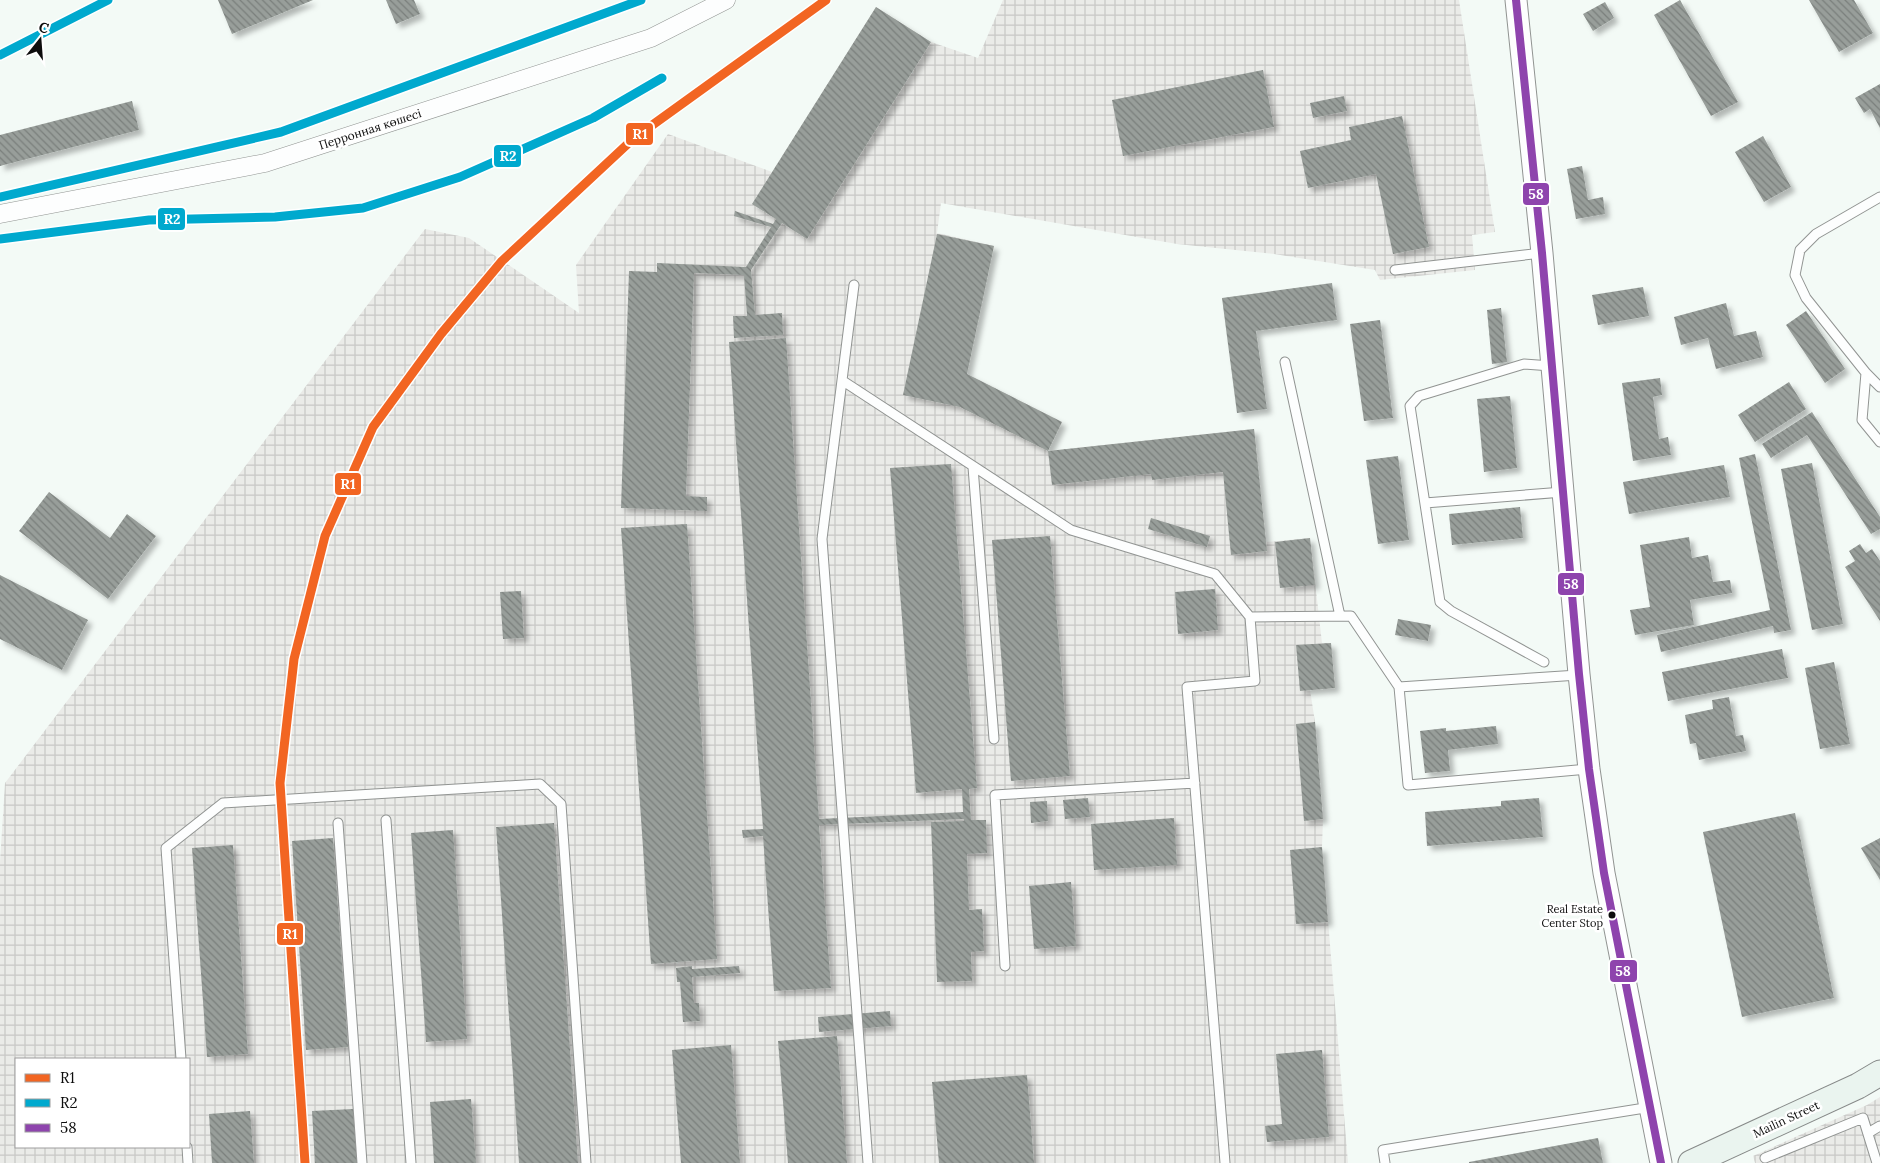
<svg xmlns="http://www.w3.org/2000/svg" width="1880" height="1163" viewBox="0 0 1880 1163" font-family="Lora,serif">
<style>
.industrial{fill:url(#industrial-grid);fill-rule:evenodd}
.building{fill:url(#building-back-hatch);filter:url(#shadow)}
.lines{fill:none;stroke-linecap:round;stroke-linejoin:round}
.service-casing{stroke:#919492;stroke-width:11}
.minor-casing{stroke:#919492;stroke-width:19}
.tertiary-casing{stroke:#919492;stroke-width:23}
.secondary-casing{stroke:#878a89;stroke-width:27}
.service{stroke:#fdfefe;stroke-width:9}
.minor{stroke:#fdfefe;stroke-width:18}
.tertiary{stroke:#fdfefe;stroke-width:21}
.secondary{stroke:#eaf4ef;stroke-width:25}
.bus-1-casing{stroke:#fff;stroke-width:11}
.bus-1{stroke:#8e44ad;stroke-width:8}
.rail-1-casing{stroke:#fff;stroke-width:12}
.rail-2-casing{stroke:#fff;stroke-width:12}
.rail-1{stroke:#f26522;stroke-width:9}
.rail-2{stroke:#00a9ce;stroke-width:9}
.bus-dot{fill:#0d0d0d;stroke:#fff;stroke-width:2}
.labels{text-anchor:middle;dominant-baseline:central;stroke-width:5;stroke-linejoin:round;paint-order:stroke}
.bus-label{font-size:11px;fill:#0d0d0d;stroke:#fff;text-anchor:end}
.street-label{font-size:12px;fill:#0d0d0d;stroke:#fff}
.line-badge{stroke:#fff;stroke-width:2}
.badge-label{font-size:14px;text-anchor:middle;font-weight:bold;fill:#fff}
</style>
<defs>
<pattern id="industrial-grid" width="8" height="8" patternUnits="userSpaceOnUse" patternTransform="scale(1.25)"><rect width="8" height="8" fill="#eaebe8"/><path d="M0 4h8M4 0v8" fill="none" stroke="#c8c8c6"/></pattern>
<pattern id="building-back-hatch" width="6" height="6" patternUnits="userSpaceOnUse" patternTransform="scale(1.25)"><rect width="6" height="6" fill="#989e9a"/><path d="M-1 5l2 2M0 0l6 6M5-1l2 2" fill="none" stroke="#7a7f7c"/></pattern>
<filter id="shadow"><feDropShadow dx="4.5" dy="4.5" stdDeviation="2.5" flood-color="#0004"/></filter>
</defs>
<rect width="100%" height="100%" fill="#f3faf6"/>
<path class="industrial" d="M1003 0H1459L1495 232 1472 235 1475 270 1380 280 1375 270 1274 254 1177 244 941 203 937 233 994 246 967 374 1062 422 1048 451 1254 429 1266 542 1310 538 1322 643H1331L1335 688 1310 690 1315 722 1323 819 1322 847 1348 1163H0V862L5 783 425 229 469 238 579 313 576 265 668 134 772 172 876 7 931 42 978 58ZM16 1059H189V1147H16Z
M1880 1097V1163H1755L1753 1156 1867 1105Z"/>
<path class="building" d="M218 0H313L232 34Z
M386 0H414L420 14 396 24Z
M1680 0 1738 102 1711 116 1654 15Z
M1809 0H1854L1873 33 1839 52Z
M1605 2 1614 18 1593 31 1583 14Z
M876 7 931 42 807 239 782 223 751 270 755 315 782 313 783 335 734 338 733 316H747L744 275 694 273 686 496 707 497V511L621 508 629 271 657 272V263L746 267 771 227 734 216 735 211 773 224 776 219 752 204Z
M1263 70 1274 127 1123 156 1112 100Z
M1880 84V128L1870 109 1864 113 1855 98Z
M1344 96 1347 111 1313 118 1310 103Z
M132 101 139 130 0 166V135Z
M1402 116 1429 247 1393 254 1376 174 1308 188 1300 151 1351 140 1349 127Z
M1763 136 1791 187 1764 202 1735 152Z
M1582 166 1588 200 1603 197 1605 214 1576 219 1567 169Z
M937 234 994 246 967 374 1062 422 1048 451 960 407 903 395Z
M1332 283 1337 320 1256 331 1267 409 1237 413 1222 298Z
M1643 287 1649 316 1598 325 1592 295Z
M1726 303 1734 336 1756 331 1763 357 1716 369 1708 338 1681 345 1674 317Z
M1501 308 1507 362 1492 364 1487 310Z
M1806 311 1845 369 1825 383 1786 325Z
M1380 320 1393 418 1364 421 1350 324Z
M786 338 819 819 963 812 962 789 916 793 890 468 951 464 977 788 969 789 971 820H986L987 853 967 854 969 910 982 909 984 951 971 952 972 981 937 982 931 822 964 821V819L819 825 831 988 774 991 763 836 743 838 742 830 763 829 729 342Z
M1660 378 1662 395 1653 397 1659 439 1668 437 1671 455 1633 461 1622 383Z
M1789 382 1806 409 1755 442 1738 415Z
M1510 396 1517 468 1484 472 1477 399Z
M1812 412 1880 517V529L1871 534 1807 435 1771 458 1762 444Z
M1254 429 1267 551 1231 555 1223 472 1152 480 1151 474 1052 485 1048 451Z
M1755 454 1791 630 1774 633 1773 626 1661 652 1657 635 1770 610 1739 458Z
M1398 456 1409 540 1378 544 1366 460Z
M1812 463 1843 624 1812 630 1781 469Z
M1724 465 1730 497 1629 514 1623 482Z
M49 492 110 538 127 514 156 536 108 599 19 531Z
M1520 507 1523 538 1452 545 1449 514Z
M1151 518 1210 536 1207 547 1148 529Z
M687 524 717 959 651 964 621 528Z
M1050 536 1070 776 1011 781 992 540Z
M1689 537 1692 558 1708 555 1713 582 1730 580 1732 593 1690 600 1694 625 1635 635 1630 610 1650 607 1640 545Z
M1310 538 1315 585 1280 588 1275 542Z
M1860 544 1866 553 1872 549 1880 561V621L1845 567 1855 561 1849 551Z
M0 575 88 620 62 670 0 639Z
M1215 589 1218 630 1178 634 1175 592Z
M521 591 524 638 503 639 500 592Z
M1398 619 1431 625 1428 641 1395 635Z
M1331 643 1335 688 1300 691 1296 645Z
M1782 649 1788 678 1668 701 1662 672Z
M1834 662 1850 744 1820 749 1805 668Z
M1729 697 1736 736 1743 735 1746 751 1699 760 1696 743 1690 744 1685 715 1713 709 1712 700Z
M1315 722 1323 819 1304 821 1296 724Z
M1496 726 1498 744 1448 750 1450 771 1425 773 1420 731 1446 728V731Z
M1088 798 1090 817 1065 819 1063 800Z
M1539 798 1543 837 1427 846 1425 812 1501 806V801Z
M1047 801 1048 821 1031 823 1030 802Z
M1795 813 1834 998 1742 1017 1703 832Z
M1174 818 1177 865 1094 870 1091 824Z
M554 823 578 1163H519L496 827Z
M453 830 467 1039 426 1042 411 833Z
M333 838 348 1047 306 1050 292 841Z
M1880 838V880L1861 848Z
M233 845 248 1054 207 1057 192 848Z
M1322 847 1328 922 1296 924 1290 850Z
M1071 882 1076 946 1034 949 1029 886Z
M692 966V969L739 966 740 973 692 977 694 1003H699L700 1021 683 1022 680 982H677L676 968Z
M890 1011 891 1026 819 1032 818 1017Z
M837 1036 847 1163H788L778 1041Z
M731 1045 740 1163H681L672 1050Z
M1322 1050 1329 1137 1267 1142 1265 1126 1282 1124 1276 1054Z
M1027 1075 1034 1163H939L932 1082Z
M471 1099 476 1163H434L430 1102Z
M353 1109 357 1163H315L312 1111Z
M250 1111 254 1163H212L209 1114Z
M1598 1138 1603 1163H1469V1162Z"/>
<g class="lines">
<defs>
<path id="service" d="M1880 197 1816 234 1800 250 1795 275 1806 298 1866 373 1862 420 1880 442
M1395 270 1542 253
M854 285 822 539 868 1163
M1285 362 1340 616
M1866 373 1880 387
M843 381 1071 530 1215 574 1250 617 1351 616 1399 687 1578 675
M973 467 994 739
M1425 503 1563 492
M1544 662 1451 611 1440 602 1410 406 1419 396 1524 364 1551 366
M1399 687 1408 785 1588 769
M386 820 411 1163
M338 823 362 1163
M1005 966 995 795 1195 783
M181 1059 166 848 223 803 540 784 561 804 586 1163
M1868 1133 1880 1126
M187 1147 188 1163
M1765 1158 1863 1118 1877 1163
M1225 1163 1187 687 1255 681 1250 617
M1385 1163 1383 1150 1651 1107"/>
<path id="minor" d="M0 214 265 163 651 38 726 0"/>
<path id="tertiary" d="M1516 0 1542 253 1579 674 1589 769 1604 873 1661 1163"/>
<path id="secondary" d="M1691 1163 1858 1086 1880 1073"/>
</defs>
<use href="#service" class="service-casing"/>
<use href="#minor" class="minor-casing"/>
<use href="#tertiary" class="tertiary-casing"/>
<use href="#secondary" class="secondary-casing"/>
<use href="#service" class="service"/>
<use href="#minor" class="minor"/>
<use href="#tertiary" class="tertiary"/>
<use href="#secondary" class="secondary"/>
<defs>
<path id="bus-1" d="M1516 0 1542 253 1579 674 1589 769 1604 873 1661 1163"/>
</defs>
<use href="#bus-1" class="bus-1-casing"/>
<use href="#bus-1" class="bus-1"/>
<defs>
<path id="rail-1" d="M305 1163 280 783 294 659 325 536 373 427 441 334 502 261 633 139 826 0"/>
<path id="rail-2" d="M0 55 108 0
M0 197 281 132 641 0
M0 239 149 220 275 217 363 208 460 177 593 118 662 78"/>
</defs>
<use href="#rail-1" class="rail-1-casing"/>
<use href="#rail-2" class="rail-2-casing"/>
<use href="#rail-1" class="rail-1"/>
<use href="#rail-2" class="rail-2"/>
</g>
<circle class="bus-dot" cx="1612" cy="915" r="4.5"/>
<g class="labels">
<g class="bus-label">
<text x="1603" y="909">Real Estate<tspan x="1603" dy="14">Center Stop</tspan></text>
</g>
<g class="street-label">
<text transform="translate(370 129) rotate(-18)">Перронная көшесі</text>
<text transform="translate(1786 1119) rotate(-25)">Mailin Street</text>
</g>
</g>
<g class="line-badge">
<rect x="625" y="122" width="29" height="24" rx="5" fill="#f26522"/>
<rect x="493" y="144" width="29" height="24" rx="5" fill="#00a9ce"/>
<rect x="1522" y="182" width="28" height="24" rx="5" fill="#8e44ad"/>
<rect x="157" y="207" width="29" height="24" rx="5" fill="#00a9ce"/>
<rect x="334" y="472" width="28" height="24" rx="5" fill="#f26522"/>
<rect x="1557" y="572" width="28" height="24" rx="5" fill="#8e44ad"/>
<rect x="276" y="922" width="28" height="24" rx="5" fill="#f26522"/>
<rect x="1609" y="959" width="29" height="24" rx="5" fill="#8e44ad"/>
</g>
<g class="badge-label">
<text x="640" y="139">R1</text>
<text x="508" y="161">R2</text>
<text x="1536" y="199">58</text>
<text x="172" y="224">R2</text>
<text x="348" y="489">R1</text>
<text x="1571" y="589">58</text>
<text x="290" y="939">R1</text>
<text x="1623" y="976">58</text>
</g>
<rect x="15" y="1058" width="175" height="90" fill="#ffffff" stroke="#9e9e9e"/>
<rect x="25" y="1074" width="25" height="8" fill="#f26522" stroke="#9e9e9e"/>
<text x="60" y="1083" font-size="15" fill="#0d0d0d">R1</text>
<rect x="25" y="1099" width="25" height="8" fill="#00a9ce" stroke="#9e9e9e"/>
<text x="60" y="1108" font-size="15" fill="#0d0d0d">R2</text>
<rect x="25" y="1124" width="25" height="8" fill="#8e44ad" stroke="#9e9e9e"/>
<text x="60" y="1133" font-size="15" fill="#0d0d0d">58</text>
<g transform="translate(40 40) rotate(17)" stroke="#ffffff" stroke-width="4" paint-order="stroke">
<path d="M0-4L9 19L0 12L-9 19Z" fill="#0d0d0d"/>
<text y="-8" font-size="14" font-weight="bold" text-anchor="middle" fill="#0d0d0d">С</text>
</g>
</svg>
